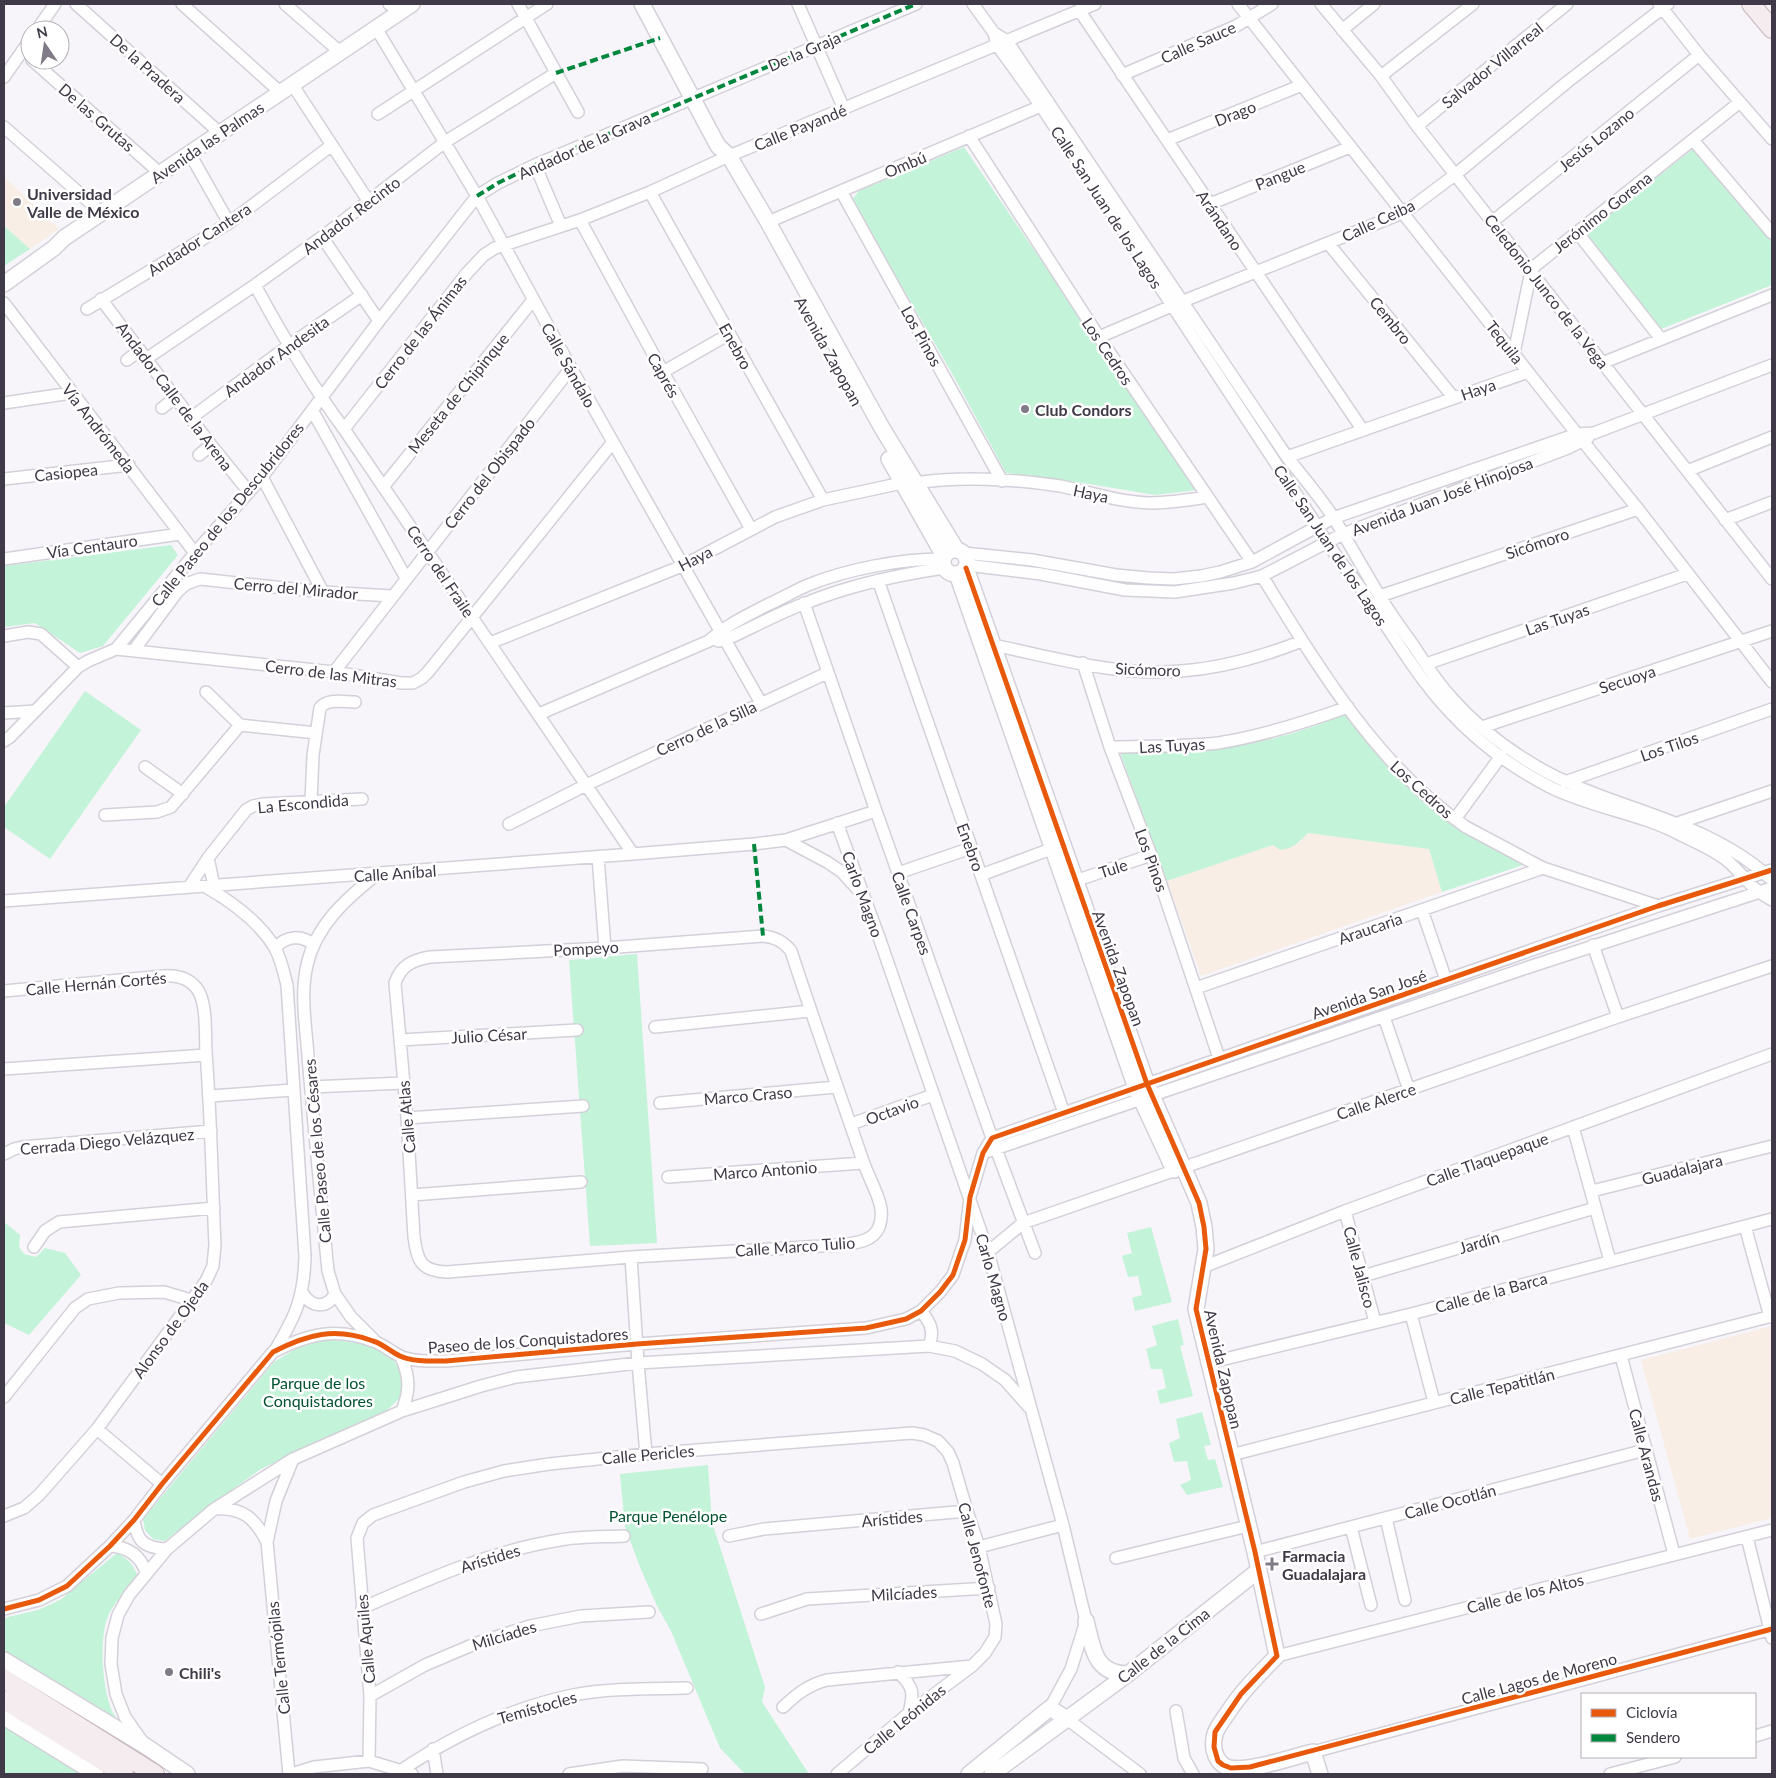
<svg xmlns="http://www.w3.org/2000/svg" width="1776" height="1778" viewBox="0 0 1776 1778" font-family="Lato,sans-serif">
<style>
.education{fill:#f8eee6}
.green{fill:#c3f3d8}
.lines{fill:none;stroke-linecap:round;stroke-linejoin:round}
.street-casing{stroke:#d4d0da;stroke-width:14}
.secondary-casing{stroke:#d4d0da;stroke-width:18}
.primary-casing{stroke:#c7b5bd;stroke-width:20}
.street{stroke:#fefefe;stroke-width:11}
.secondary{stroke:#fefefe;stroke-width:15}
.primary{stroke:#f4ecef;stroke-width:18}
.quiet{stroke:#00873e;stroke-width:4;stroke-dasharray:8 4;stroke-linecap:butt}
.cycleway-casing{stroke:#fff;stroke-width:8}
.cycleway{stroke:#e8590c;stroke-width:5}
.poi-dot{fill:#807b86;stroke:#fff;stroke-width:2}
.labels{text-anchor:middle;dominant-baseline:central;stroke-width:5;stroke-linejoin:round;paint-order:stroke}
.street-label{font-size:16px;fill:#403947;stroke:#fff}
.poi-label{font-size:16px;font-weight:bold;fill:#403947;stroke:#fff;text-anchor:start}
.park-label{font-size:16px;fill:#025330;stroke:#fff}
</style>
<rect width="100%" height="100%" fill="#f7f5fa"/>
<path class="education" d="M4 177 59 229 30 249 4 226Z
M1308 833 1429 849 1442 892 1201 976 1167 881 1273 845 1298 844Z
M1772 1326V1518L1690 1539 1641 1360Z"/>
<path class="green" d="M964 147 1197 490 1155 495 1083 483 1006 473 953 375 852 200 859 191Z
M1693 149 1772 242V285L1661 329 1586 233Z
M4 226 30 249 4 266Z
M171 545 178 555 103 646 80 653 35 623 4 627V566Z
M85 691 141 730 50 859 4 827V807Z
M1348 712 1386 761 1455 827 1523 865 1442 892 1429 849 1308 833C1299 842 1293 849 1280 850L1273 845 1167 881 1120 752C1148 752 1176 752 1204 750 1249 747 1307 732 1348 712Z
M637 954 657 1243 590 1246 569 960Z
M4 1222 20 1235 19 1247 24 1254 36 1257 45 1248 65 1253 81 1275 29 1335 4 1323Z
M1151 1227 1172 1302 1135 1311 1132 1298 1142 1295 1138 1276 1128 1277 1122 1256 1132 1253 1127 1233Z
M1178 1319 1184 1345 1180 1346 1193 1396 1160 1404 1157 1391 1166 1388 1162 1369H1151L1146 1349 1157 1345 1152 1326Z
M327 1339 366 1344 391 1356 404 1377 401 1397 386 1411 261 1469 212 1504 165 1541 153 1539 145 1530 143 1519 274 1362 299 1347Z
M1202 1412 1211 1445 1204 1446 1208 1460 1215 1459 1223 1487 1187 1495 1180 1485 1191 1480 1187 1461 1174 1462 1169 1443 1180 1438 1176 1419Z
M708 1465 712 1522 765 1687 762 1702 809 1774H745L720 1748 671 1631 657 1606 640 1567 625 1527 620 1474Z
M117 1553C127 1558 132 1563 137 1574 132 1588 117 1598 110 1612 98 1633 102 1689 112 1711 115 1717 120 1722 123 1727L4 1654V1618L38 1610 60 1600Z
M4 1723 71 1765 82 1774H4Z"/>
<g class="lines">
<defs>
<path id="street" d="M76 4 220 133
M182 4 280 92
M285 4 340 52
M389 4 399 12
M518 4 578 112
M798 4 844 109
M973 4 994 33 1007 41 1287 457C1303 477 1321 498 1335 520 1350 545 1364 570 1379 595 1389 612 1401 628 1413 645 1425 663 1436 681 1451 697 1472 721 1499 743 1526 760 1603 810 1703 815 1772 880
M1238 4 1577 434 1638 509 1772 682
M1321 4 1381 76 1417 126 1772 579
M1659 4 1699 55 1772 139
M1079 10 1362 429
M376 28 477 196 571 368 761 703
M37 30 55 4
M1342 30 1374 4
M994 33 997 45 1041 106 1317 526C1332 554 1354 577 1371 603 1389 629 1405 656 1424 681 1457 725 1501 762 1550 787 1592 808 1640 813 1681 835 1697 843 1717 851 1730 863 1746 878 1751 889 1772 900
M32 60 161 174
M1122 75 1236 26 1272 4
M1381 76 1473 4
M4 77 30 40
M292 84 369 202
M378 114 547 4
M1417 126 1567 4
M4 127 102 213
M969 136 1099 337 1252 562
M1167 140 1302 85
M1693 140 1772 233
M190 154 229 223
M535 165 561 226
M841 191 1002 481
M650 192 823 500
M1210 204 1350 147
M580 220 663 372 751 529
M768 222 1041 106
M1492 222 1699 55
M1577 232 1661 339
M322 237 379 321
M1328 243 1453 397
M255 285C282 335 310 383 344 429L633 854
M101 299 211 445 249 492
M4 303 195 553
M87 309 229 223 332 145
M1099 337 1181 302 1395 216 1412 207 1456 174 1566 83 1668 4
M1514 353 1531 271 1536 265 1740 102
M146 359 255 285 322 237 445 142 556 73
M127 360 140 350
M1602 363 1772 295
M663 372 729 334
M4 403 71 393
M162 408 175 398
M312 410 406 578
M191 418 288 346 362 295
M344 429 467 273 484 255 495 248 580 220 650 192 729 156 1095 4
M199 455 211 445
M1287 457 1528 372
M1687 471 1772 437
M262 477 323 592
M4 479 129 465
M915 483C959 476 1016 479 1060 486 1089 492 1119 502 1150 503 1169 503 1188 500 1207 497
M383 487 533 300
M1725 520 1772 502
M964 553 1032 560 1116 575 1148 578 1174 579 1201 576 1220 572 1252 562 1333 518 1577 434 1594 433 1772 365
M4 559 180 534
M967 565 1041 574 1125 590 1175 592 1234 583 1262 576 1343 534 1568 448 1588 438
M1262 576C1319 668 1376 765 1466 827L1543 868 1658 906
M878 580 1064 1113
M1380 596 1638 509
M804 603 876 811 992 1138 1035 1253
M4 636 28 632 41 634 78 667
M718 641 725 640C752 628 778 613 806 603 850 585 897 575 944 568
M490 643 682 566 775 517 823 500 902 483
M993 645C1052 657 1120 677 1181 671 1222 668 1264 656 1302 641
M116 649 334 672 401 683H413L422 678 428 672 613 442
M134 650 178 591 186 584 200 579 323 592 392 596
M1083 663 1110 747 1151 855 1219 1058
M1426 664 1687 574
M334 672 571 368
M206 692 240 725 316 733
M4 713 35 711
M539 714 709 641C726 625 746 616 767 605 781 599 794 591 808 585 848 569 900 559 942 559
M1482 727 1772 631
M4 741 10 737 78 667 88 661 116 649 195 553 262 477 379 321 477 196 498 183 535 165 916 4
M1110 747C1146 746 1183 747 1218 743 1263 736 1306 722 1348 707
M145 767 183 794
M1565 782 1772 709
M311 801 313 755 320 708C327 698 344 702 355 702
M105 815 157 812 171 807 240 725
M1455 819 1501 756
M837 823 880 940 988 1252 1063 1525 1086 1621 1071 1669 1050 1708
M1678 823 1772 791
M509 824 586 785 827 673
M786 840 876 811
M598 857 605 948
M208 858 214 886
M898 873 971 848
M981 875 1051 849
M1075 881 1151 855
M189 887 208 858 246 810 253 806 263 804 362 799
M206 887C232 902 259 921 275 948 281 959 284 973 287 985L305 1256C304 1299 295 1317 274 1352
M4 901 633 854 754 844 786 840 827 862 842 872 861 893
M1422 910 1446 980
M763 936C775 937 783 941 791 951 814 1022 839 1091 863 1161 868 1176 876 1189 880 1204 882 1211 882 1219 879 1227 873 1242 855 1243 840 1245L631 1257 447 1272C421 1271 417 1261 414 1237L407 1118 395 983C401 965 413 960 430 957L605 948Z
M1593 945 1618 1017
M275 948C286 936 301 934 314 945
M1196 988 1543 868
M4 991 163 976C177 975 191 978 199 992 207 1007 205 1035 206 1053 211 1116 212 1181 215 1245L213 1266 206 1281 97 1429 39 1495 24 1508 4 1516
M1384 1017 1409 1090
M655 1027 810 1011
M400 1040 577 1030
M4 1069 206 1055
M311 1087 403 1083
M210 1096 293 1090
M660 1103 836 1087
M407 1118 583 1106
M851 1124 933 1095
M1573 1127 1610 1261
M983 1153 1529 967 1772 888
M4 1154 14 1149 22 1147 211 1131
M668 1177 863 1163
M1592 1191 1772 1146
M412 1195 581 1182
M1345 1211 1375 1322
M1745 1226 1770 1317
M34 1247 45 1231 59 1222 214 1208
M988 1252 1023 1223 1618 1017 1772 966
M631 1257 638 1363 646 1454
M1203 1267 1345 1211 1772 1054
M1363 1276 1595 1208
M302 1292C310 1307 326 1310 335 1294
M921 1311C930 1322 935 1331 929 1346
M1411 1314 1434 1402
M374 1340 351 1317 335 1294 328 1271C321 1199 314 1128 308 1056 306 1027 300 994 307 965 316 925 346 899 377 874
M1621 1356 1674 1554
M401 1357C410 1377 410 1391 402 1411
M1208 1363 1411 1314 1772 1219
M4 1397 75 1308 88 1299 119 1293 164 1292 191 1300
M97 1429 162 1484
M1231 1455 1772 1316
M215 1509C242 1507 255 1518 267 1542
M1386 1518 1405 1600
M134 1520C137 1542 145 1548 167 1549
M1351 1527 1371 1605
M729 1536 764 1529 967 1511
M1747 1537 1772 1638
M110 1546C128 1547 140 1555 146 1572
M979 1547 1063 1525
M1255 1552 1645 1450
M1116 1558 1248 1526
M362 1608C426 1580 490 1551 560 1540 581 1536 603 1537 624 1536
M4 1609 39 1600 67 1586 110 1546 134 1520 162 1484 273 1352C308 1334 335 1327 373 1341 383 1344 391 1352 400 1356 413 1362 431 1361 446 1361L637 1344 866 1328 906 1319 921 1311 940 1292 953 1275 965 1240 970 1197 983 1153 992 1138 1658 906 1772 870
M761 1614 807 1599 989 1588
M1277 1656 1772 1530
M898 1672C914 1687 914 1693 909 1713
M370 1696 425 1665 477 1643 530 1626 581 1616 649 1612
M783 1707C797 1694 808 1685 827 1680L972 1666
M1176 1711 1184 1758 1193 1774
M1067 1719 1140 1774
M1755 1736 1772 1731
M144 1744 125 1717 116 1694 111 1664 112 1638 118 1615 129 1595 167 1549 213 1510 293 1459 402 1411 481 1386 516 1377 638 1363 929 1346 955 1351 982 1364 1005 1380 1029 1407
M433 1749 437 1774
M1313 1752 1772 1629
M369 1761 370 1696 357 1538 363 1523 373 1515 464 1482 504 1471 549 1464 646 1454 912 1433 924 1435 938 1441 948 1452 953 1463 967 1511 979 1547 996 1624 995 1637 985 1653 972 1666 909 1713 837 1774
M400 1771C454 1735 510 1708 573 1695 610 1688 650 1689 687 1688
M289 1774 267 1542 276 1501 293 1459
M292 1774 314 1767 369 1761 412 1774
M569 1774 623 1766 702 1769
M1610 1774 1675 1757"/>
<path id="secondary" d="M642 4 718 146 729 156 768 222 882 428 956 549
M4 284 54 248 64 238 412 4
M889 459 944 556
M943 562a12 12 0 1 1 24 0a12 12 0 1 1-24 0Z
M966 568 1147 1084 1199 1203 1204 1227 1206 1249 1196 1309 1255 1552 1277 1656C1259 1674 1241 1692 1227 1714 1223 1720 1217 1727 1215 1734 1213 1741 1213 1749 1216 1756 1219 1762 1223 1767 1230 1768 1249 1772 1293 1757 1313 1752L1320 1774
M957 574 1136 1088 1174 1170
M1086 1621C1093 1648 1094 1674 1128 1674
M4 1660 147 1747 187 1774
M4 1717 96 1774
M969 1774 1050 1708 1067 1719
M992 1774 1128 1674 1259 1570"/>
<path id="primary" d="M1751 4 1772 29
M4 1679 155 1774
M4 1700 124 1774"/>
</defs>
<use href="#street" class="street-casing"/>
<use href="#secondary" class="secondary-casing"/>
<use href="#primary" class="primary-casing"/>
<use href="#street" class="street"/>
<use href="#secondary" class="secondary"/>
<use href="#primary" class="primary"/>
<path class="quiet" d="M556 73 660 38
M477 196 498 183 535 165 916 4
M754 844 763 936"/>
<defs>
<path id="cycleway" d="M966 568 1147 1084 1199 1203 1204 1227 1206 1249 1196 1309 1255 1552 1277 1656 1241 1694 1215 1732 1214 1747 1218 1761 1223 1765 1231 1768 1250 1767 1772 1629
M4 1609 39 1600 67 1586 110 1546 134 1520 162 1484 273 1352C308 1334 335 1327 373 1341 383 1344 391 1352 400 1356 413 1362 431 1361 446 1361L637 1344 866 1328 906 1319 921 1311 940 1292 953 1275 965 1240 970 1197 983 1153 992 1138 1658 906 1772 870"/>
</defs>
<use href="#cycleway" class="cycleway-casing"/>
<use href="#cycleway" class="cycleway"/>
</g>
<g class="poi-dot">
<circle cx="17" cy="202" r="5"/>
<circle cx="1025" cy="409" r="5"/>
<path d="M1269.5 1556.5h5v5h5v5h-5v5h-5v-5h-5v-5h5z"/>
<circle cx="169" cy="1672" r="5"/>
</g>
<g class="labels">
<g class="street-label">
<text transform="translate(1198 42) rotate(-24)">Calle Sauce</text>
<text transform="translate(804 51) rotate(-23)">De la Graja</text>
<text transform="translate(1492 65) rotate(-39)">Salvador Villarreal</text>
<text transform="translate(148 68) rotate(42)">De la Pradera</text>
<text transform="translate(1235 113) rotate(-22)">Drago</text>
<text transform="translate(97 117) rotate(41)">De las Grutas</text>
<text transform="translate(800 127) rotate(-22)">Calle Payandé</text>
<text transform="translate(1596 139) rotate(-39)">Jesús Lozano</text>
<text transform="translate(207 142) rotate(-34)">Avenida las Palmas</text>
<text transform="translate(584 145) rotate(-24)">Andador de la Grava</text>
<text transform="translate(905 164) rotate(-23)">Ombú</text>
<text transform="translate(1280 175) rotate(-22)">Pangue</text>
<text transform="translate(1107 207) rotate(57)">Calle San Juan de los Lagos</text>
<text transform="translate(1602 212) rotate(-38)">Jerónimo Gorena</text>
<text transform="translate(351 215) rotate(-37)">Andador Recinto</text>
<text transform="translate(1220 220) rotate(56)">Arándano</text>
<text transform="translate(1378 220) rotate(-25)">Calle Ceiba</text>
<text transform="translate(199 239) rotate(-33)">Andador Cantera</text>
<text transform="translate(1547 291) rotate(52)">Celedonio Junco de la Vega</text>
<text transform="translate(1391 320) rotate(51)">Cembro</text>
<text transform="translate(420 332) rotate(-52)">Cerro de las Ánimas</text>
<text transform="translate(922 336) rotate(61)">Los Pinos</text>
<text transform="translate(1505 342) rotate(52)">Tequila</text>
<text transform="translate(736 346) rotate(61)">Enebro</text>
<text transform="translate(829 351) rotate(61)">Avenida Zapopan</text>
<text transform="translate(1108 351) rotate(56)">Los Cedros</text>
<text transform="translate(276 356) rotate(-36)">Andador Andesita</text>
<text transform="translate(569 365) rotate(61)">Calle Sándalo</text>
<text transform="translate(664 375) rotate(61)">Caprés</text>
<text transform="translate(1478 389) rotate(-19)">Haya</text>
<text transform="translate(458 393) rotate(-51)">Meseta de Chipinque</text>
<text transform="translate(175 396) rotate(53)">Andador Calle de la Arena</text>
<text transform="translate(99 428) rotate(52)">Vía Andrómeda</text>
<text transform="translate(66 472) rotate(-6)">Casiopea</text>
<text transform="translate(489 473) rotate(-52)">Cerro del Obispado</text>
<text transform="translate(1091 493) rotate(12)">Haya</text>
<text transform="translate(1442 496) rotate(-21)">Avenida Juan José Hinojosa</text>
<text transform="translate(227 514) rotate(-51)">Calle Paseo de los Descubridores</text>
<text transform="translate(1537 543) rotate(-19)">Sicómoro</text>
<text transform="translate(1331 545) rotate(56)">Calle San Juan de los Lagos</text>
<text transform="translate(92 546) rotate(-8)">Vía Centauro</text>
<text transform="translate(695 558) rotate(-27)">Haya</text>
<text transform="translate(441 571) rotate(56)">Cerro del Fraile</text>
<text transform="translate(296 588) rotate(5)">Cerro del Mirador</text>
<text transform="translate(1557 619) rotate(-19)">Las Tuyas</text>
<text transform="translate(1148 669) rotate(2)">Sicómoro</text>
<text transform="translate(331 673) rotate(7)">Cerro de las Mitras</text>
<text transform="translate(1627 679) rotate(-18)">Secuoya</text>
<text transform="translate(706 728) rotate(-25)">Cerro de la Silla</text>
<text transform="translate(1172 745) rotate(-3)">Las Tuyas</text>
<text transform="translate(1669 746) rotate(-19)">Los Tilos</text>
<text transform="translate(1422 789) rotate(42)">Los Cedros</text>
<text transform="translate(303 803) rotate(-5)">La Escondida</text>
<text transform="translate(971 847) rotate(70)">Enebro</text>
<text transform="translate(1152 860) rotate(70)">Los Pinos</text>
<text transform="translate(1113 868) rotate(-18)">Tule</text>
<text transform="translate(395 873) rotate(-4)">Calle Aníbal</text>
<text transform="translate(863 894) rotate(70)">Carlo Magno</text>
<text transform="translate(912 913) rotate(70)">Calle Carpes</text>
<text transform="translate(1370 928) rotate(-19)">Araucaria</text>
<text transform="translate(586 948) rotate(-3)">Pompeyo</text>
<text transform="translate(1119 968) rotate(70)">Avenida Zapopan</text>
<text transform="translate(96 983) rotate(-5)">Calle Hernán Cortés</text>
<text transform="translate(1369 994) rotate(-19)">Avenida San José</text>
<text transform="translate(489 1035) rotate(-3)">Julio César</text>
<text transform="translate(748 1095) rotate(-5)">Marco Craso</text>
<text transform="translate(1376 1101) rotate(-19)">Calle Alerce</text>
<text transform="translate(892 1110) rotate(-20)">Octavio</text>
<text transform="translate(406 1117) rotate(-95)">Calle Atlas</text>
<text transform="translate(107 1141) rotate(-5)">Cerrada Diego Velázquez</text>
<text transform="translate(317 1151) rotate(-95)">Calle Paseo de los Césares</text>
<text transform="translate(1487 1159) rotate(-20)">Calle Tlaquepaque</text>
<text transform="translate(1682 1169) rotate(-14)">Guadalajara</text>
<text transform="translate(765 1170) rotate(-4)">Marco Antonio</text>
<text transform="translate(1479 1242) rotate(-17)">Jardín</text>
<text transform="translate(795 1246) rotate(-4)">Calle Marco Tulio</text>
<text transform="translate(1360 1267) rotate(75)">Calle Jalisco</text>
<text transform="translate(994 1277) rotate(74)">Carlo Magno</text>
<text transform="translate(1491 1292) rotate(-15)">Calle de la Barca</text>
<text transform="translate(170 1329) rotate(-54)">Alonso de Ojeda</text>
<text transform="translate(528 1340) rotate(-4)">Paseo de los Conquistadores</text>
<text transform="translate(1224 1369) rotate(77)">Avenida Zapopan</text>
<text transform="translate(1502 1386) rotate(-14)">Calle Tepatitlán</text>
<text transform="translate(648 1454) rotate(-5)">Calle Pericles</text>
<text transform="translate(1647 1455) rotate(75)">Calle Arandas</text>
<text transform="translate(1450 1501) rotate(-15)">Calle Ocotlán</text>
<text transform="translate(892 1518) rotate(-5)">Arístides</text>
<text transform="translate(978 1555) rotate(75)">Calle Jenofonte</text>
<text transform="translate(490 1558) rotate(-17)">Arístides</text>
<text transform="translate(904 1593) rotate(-3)">Milcíades</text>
<text transform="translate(1525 1593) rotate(-14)">Calle de los Altos</text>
<text transform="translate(504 1635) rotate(-17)">Milcíades</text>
<text transform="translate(365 1639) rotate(-95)">Calle Aquiles</text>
<text transform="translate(1163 1645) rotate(-38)">Calle de la Cima</text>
<text transform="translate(278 1658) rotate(-96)">Calle Termópilas</text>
<text transform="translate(1539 1678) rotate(-15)">Calle Lagos de Moreno</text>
<text transform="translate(537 1707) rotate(-16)">Temístocles</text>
<text transform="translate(904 1719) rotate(-39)">Calle Leónidas</text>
</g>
<g class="poi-label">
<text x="27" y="193">Universidad<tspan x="27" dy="18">Valle de México</tspan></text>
<text x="1035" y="409">Club Condors</text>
<text x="1282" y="1555">Farmacia<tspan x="1282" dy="18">Guadalajara</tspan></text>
<text x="179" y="1672">Chili's</text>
</g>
<g class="park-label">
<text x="318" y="1382">Parque de los<tspan x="318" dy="18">Conquistadores</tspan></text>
<text x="668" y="1515">Parque Penélope</text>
</g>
</g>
<rect width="1776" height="1778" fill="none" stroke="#403947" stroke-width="10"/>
<rect x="1581" y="1693" width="175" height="65" fill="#ffffff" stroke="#b3b0b5"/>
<rect x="1591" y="1709" width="25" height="8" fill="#e8590c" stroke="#b3b0b5"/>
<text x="1626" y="1718" font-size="15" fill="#403947">Ciclovía</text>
<rect x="1591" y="1734" width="25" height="8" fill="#00873e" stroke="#b3b0b5"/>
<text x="1626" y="1743" font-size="15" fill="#403947">Sendero</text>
<g transform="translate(45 45) rotate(347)"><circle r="24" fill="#ffffff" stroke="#b3b0b5"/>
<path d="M0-4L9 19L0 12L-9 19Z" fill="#807b86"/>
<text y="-8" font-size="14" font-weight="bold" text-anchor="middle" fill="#403947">N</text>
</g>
</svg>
